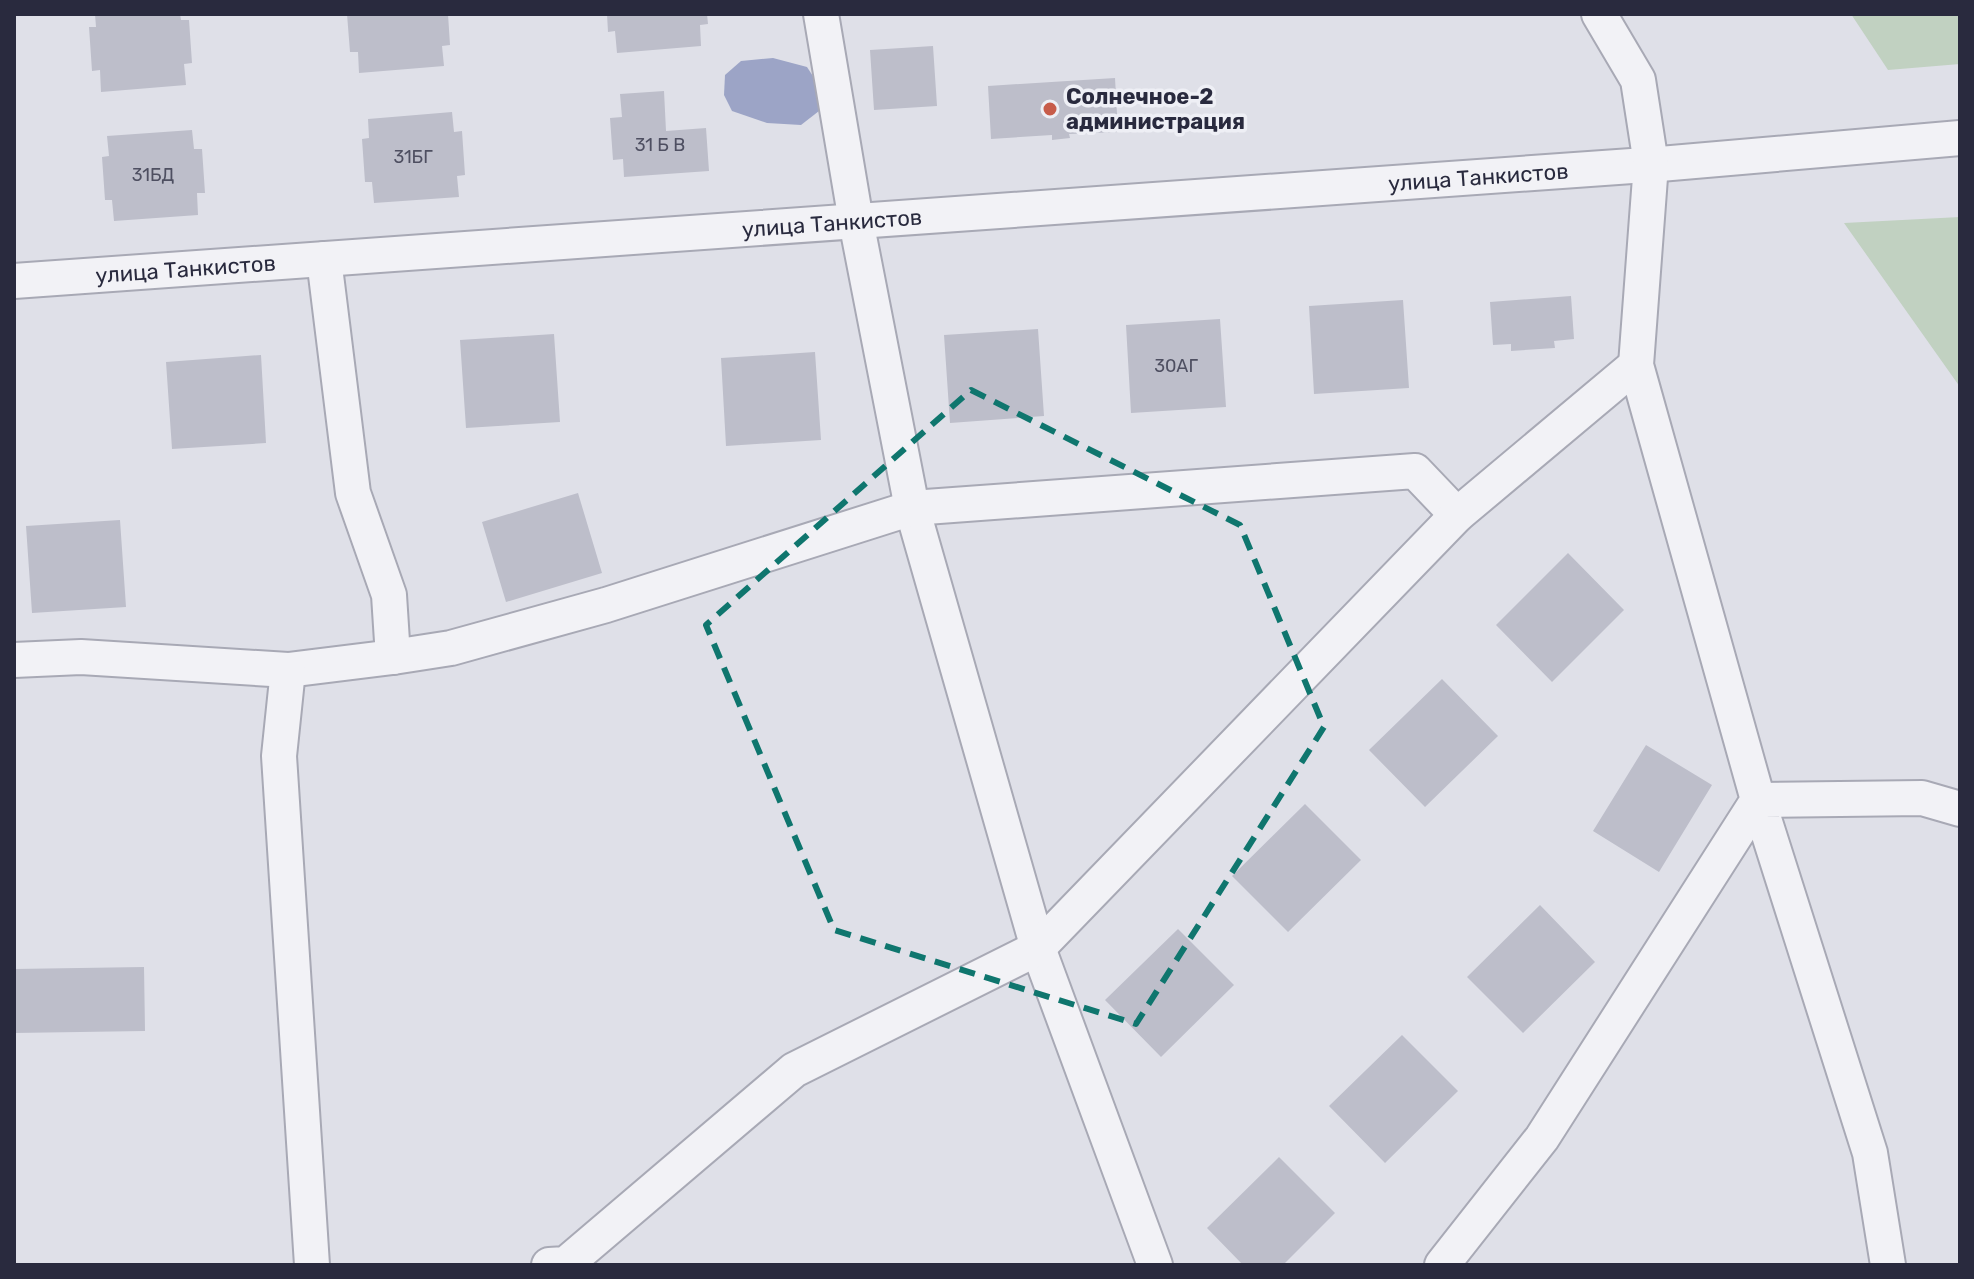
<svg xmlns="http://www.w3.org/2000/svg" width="1974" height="1279" viewBox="0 0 1974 1279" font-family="Rubik,sans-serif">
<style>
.green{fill:#c1d1c1}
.water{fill:#9ca4c6}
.building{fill:#bdbeca}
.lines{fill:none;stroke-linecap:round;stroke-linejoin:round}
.minor-casing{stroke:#a8a9b5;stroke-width:38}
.minor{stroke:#f2f2f6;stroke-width:34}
.marked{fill:none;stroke:#0f766e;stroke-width:6;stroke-dasharray:16 10;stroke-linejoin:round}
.poi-dot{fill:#c75c4a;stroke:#eeeff5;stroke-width:3}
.labels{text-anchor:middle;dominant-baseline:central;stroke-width:7;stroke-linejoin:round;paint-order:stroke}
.number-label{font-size:18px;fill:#4e4f61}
.poi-label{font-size:22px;font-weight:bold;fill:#292a3e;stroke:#eeeff5;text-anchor:start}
.street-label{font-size:22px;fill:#292a3e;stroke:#eeeff5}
</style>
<rect width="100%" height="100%" fill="#dfe0e8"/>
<path class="green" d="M1851 14H1960V64L1888 70Z
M1960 217V387L1844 223Z"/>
<path class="water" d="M773 58 807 67 820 87 819 111 801 125 767 123 732 111 724 95 725 75 741 61Z"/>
<path class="building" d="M95 14H180L181 20H189L192 63 184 64 186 85 101 92 100 70 92 71 89 27H96Z
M347 14H448L450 45 442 46 444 66 359 73 358 52H350Z
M607 14H707L708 24 700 25 701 46 617 53 615 31 608 32Z
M933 46 937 106 874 110 870 50Z
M1115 78 1118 132 1069 134 1070 138 1052 140V135L991 139 988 86Z
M664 91 666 131 706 128 709 171 624 177 623 159 613 160 610 118 622 117 620 94Z
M452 112 454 132 462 131 465 175 457 176 459 197 374 203 372 182H365L362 139 369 138 368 119Z
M192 130 194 149H202L205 193H197L198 215 114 221 112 200H105L102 157 109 156 107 136Z
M1571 296 1574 339 1554 341 1555 348 1511 351V344L1493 345 1490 302Z
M1403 300 1409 388 1314 394 1309 306Z
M1220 319 1226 407 1131 413 1126 325Z
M1038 329 1044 416 950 423 944 335Z
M554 334 560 422 466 428 460 340Z
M815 352 821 440 726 446 721 358Z
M261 355 266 443 172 449 166 362Z
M578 493 602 573 506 602 482 522Z
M120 520 126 607 32 613 26 526Z
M1568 553 1624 610 1552 682 1496 625Z
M1442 679 1498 736 1425 807 1369 750Z
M1646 745 1712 785 1659 872 1593 831Z
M1305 804 1361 860 1288 932 1232 876Z
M1540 905 1595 962 1523 1033 1467 977Z
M1178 929 1234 985 1161 1057 1105 1000Z
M144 967 145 1031 14 1033V969Z
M1402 1035 1458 1091 1385 1163 1329 1106Z
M1279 1157 1335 1213 1283 1265H1243L1207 1228Z"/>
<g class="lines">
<defs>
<g id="minor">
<path d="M821 14 856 221 912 508 1038 948 1155 1265"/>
<path d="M324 259 353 493 389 595 393 657"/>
<path id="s1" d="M14 281 1660 164 1960 138"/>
<path d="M14 660 81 657 288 670 393 657 451 648 606 605 912 508 1415 471 1457 515"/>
<path d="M288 670 279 756 312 1265"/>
<path d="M549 1265 566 1264 794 1070 1038 948 1457 515 1636 365"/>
<path d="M1442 1265 1542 1138 1758 800 1636 365 1651 164 1638 80 1599 14"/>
<path d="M1888 1265 1870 1153 1758 800 1922 798 1960 809"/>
</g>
</defs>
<use href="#minor" class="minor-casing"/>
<use href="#minor" class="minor"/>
</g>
<path class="marked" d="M971 390 1240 525 1324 727 1136 1024 834 930 706 625Z"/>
<circle class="poi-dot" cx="1050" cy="109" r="8"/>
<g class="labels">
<g class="number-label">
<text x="660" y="145">31 Б В</text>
<text x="413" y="157">31БГ</text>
<text x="153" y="175">31БД</text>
<text x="1176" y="366">30АГ</text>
</g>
<g class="poi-label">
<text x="1066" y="96">Солнечное-2<tspan x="1066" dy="25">администрация</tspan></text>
</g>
<g class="street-label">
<text stroke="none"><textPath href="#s1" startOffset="1468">улица Танкистов</textPath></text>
<text stroke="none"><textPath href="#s1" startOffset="820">улица Танкистов</textPath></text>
<text stroke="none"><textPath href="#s1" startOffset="172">улица Танкистов</textPath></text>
</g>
</g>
<rect width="1974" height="1279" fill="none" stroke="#292a3e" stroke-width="32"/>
</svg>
